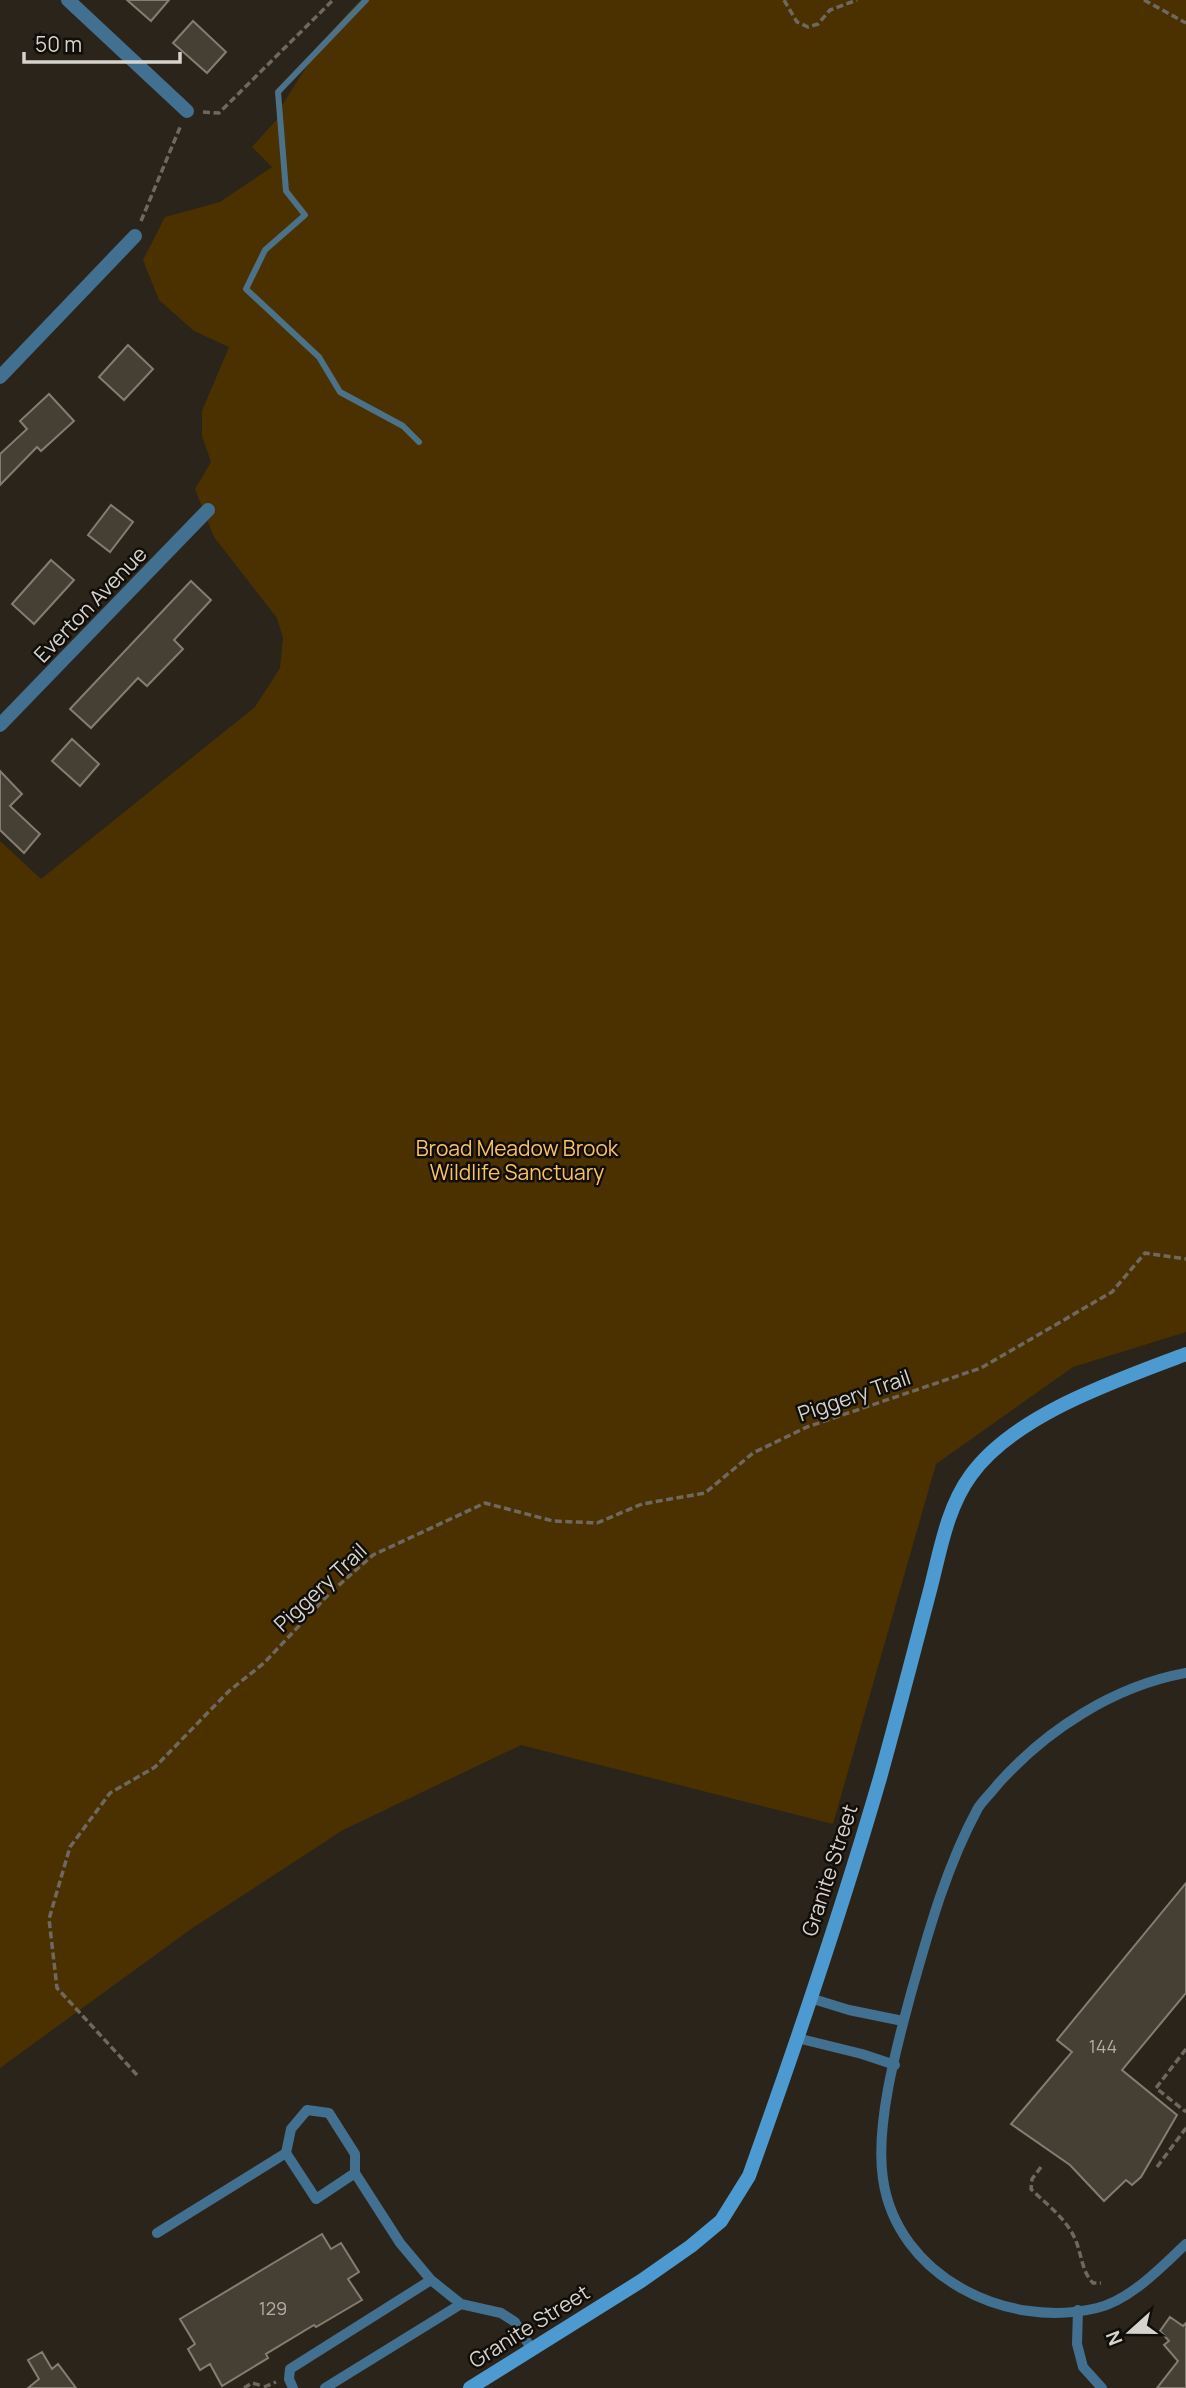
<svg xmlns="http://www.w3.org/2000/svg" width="1186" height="2388" viewBox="0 0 1186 2388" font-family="Manrope,sans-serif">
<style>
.green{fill:#4b3100}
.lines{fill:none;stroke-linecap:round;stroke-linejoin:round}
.stream{stroke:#4b7289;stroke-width:6}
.building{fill:#463f34;stroke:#857d71;stroke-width:2}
.path{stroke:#6e6860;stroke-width:3.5;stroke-dasharray:7 3.5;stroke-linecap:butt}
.lane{stroke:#427091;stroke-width:10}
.street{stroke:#427091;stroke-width:14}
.secondary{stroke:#4c9acf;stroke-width:14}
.labels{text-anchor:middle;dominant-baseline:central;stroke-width:5;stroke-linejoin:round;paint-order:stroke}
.number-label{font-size:18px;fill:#b2ada6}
.street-label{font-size:21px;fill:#d6d2cc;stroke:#110e0a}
.park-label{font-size:21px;fill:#fbc261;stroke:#110e0a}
</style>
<rect width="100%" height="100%" fill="#2b241a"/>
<path class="green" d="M361 0H1186V1332L1073 1367 936 1464 833 1824 521 1745 343 1830 191 1929 0 2068V841L41 879 255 707 280 668 283 638 277 618 214 537 195 489 211 462 202 436V411L229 347 194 331 159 300 143 260 165 217 220 202 272 167 252 147 279 117 281 107C305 69 328 31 361 0Z"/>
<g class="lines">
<path class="stream" d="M366 0 278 92 286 191 305 215 265 250 246 289 319 357 340 392 403 426 419 442"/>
</g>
<path class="building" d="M127 0H169L151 21Z
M193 21 226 52 207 73 173 43Z
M128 345 153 369 124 400 99 377Z
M49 394 74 421 41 451 37 447 0 485V454L27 429 20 421Z
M111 505 133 522 110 552 88 535Z
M51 560 74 580 34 624 12 604Z
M191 581 211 600 174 640 183 649 147 686 138 678 91 728 70 709Z
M72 739 99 764 80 786 52 761Z
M0 771 22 794 10 806 40 834 24 853 0 830Z
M1186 1883V1993L1122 2070 1177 2115 1141 2177 1132 2185 1126 2180 1104 2201 1070 2165 1011 2124 1072 2052 1057 2040Z
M322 2234 331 2249 341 2243 359 2272 348 2279 362 2300 316 2327 314 2325 266 2354 268 2358 222 2386 210 2364 200 2370 188 2349 195 2344 180 2319Z
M1170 2317 1183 2326 1186 2323V2388H1157L1178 2361 1164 2345 1169 2341 1160 2331Z
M42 2352 52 2369 58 2364 76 2388H28L39 2379 28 2360Z"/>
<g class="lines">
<path class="path" d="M784 0 797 22 808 27 818 24 830 10 857 0
M1144 0 1186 23
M203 112 219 113 333 0
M141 221 181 125
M1186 2049 1156 2088 1186 2112
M137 2075 57 1988 49 1919 70 1847 110 1793 155 1767 229 1691 264 1663 330 1593 373 1555 485 1503 553 1521 597 1523 642 1504 705 1493 753 1453 807 1427 981 1368 1112 1292 1145 1253 1186 1259
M1041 2167 1032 2179 1031 2189C1045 2203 1062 2215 1072 2233 1082 2249 1080 2270 1093 2283H1101
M1157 2167 1186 2128
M264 2387 276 2382
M244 2388 252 2383 263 2386"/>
<path class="lane" d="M1186 1673C1114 1686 1046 1730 998 1784 992 1792 983 1800 978 1808 946 1867 928 1933 910 1997 896 2049 875 2126 883 2179 897 2276 1006 2330 1097 2308 1131 2300 1162 2266 1186 2244
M810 1998 849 2010 903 2021
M797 2038 862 2054 895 2065
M355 2173 316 2199 286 2153 291 2129 307 2110 329 2113 355 2154V2173L400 2243 431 2280 461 2304 501 2313 515 2322 532 2350
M157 2233 286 2153
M1078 2310 1077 2344 1083 2367 1102 2388
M293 2388 289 2379 290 2369 431 2280
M325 2388 461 2304"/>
<path class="street" d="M68 0 187 111
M0 377 135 236
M0 725 208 510"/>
<path class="secondary" d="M470 2388 641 2281 691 2246 721 2221 749 2176C796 2045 841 1912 880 1778 897 1717 913 1655 929 1594 940 1553 946 1509 971 1475 1015 1414 1118 1380 1186 1354"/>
</g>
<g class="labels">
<g class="number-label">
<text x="1103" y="2046">144</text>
<text x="273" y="2308">129</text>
</g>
<g class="street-label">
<text transform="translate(90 604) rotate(-46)">Everton Avenue</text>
<text transform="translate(854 1395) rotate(-19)">Piggery Trail</text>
<text transform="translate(320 1587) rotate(-43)">Piggery Trail</text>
<text transform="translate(829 1870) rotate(-72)">Granite Street</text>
<text transform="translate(529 2326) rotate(-32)">Granite Street</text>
</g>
<g class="park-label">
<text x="517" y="1148">Broad Meadow Brook<tspan x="517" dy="24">Wildlife Sanctuary</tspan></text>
</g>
</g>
<g transform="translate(1130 2332) rotate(249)" stroke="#110e0a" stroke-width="5" paint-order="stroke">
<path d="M0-5L12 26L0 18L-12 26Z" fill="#d6d2cc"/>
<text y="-10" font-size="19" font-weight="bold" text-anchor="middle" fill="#d6d2cc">N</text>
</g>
<path d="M24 52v10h156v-10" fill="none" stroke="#d6d2cc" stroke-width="3.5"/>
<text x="35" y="52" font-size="21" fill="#d6d2cc" stroke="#110e0a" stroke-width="5" paint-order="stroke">50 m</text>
</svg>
